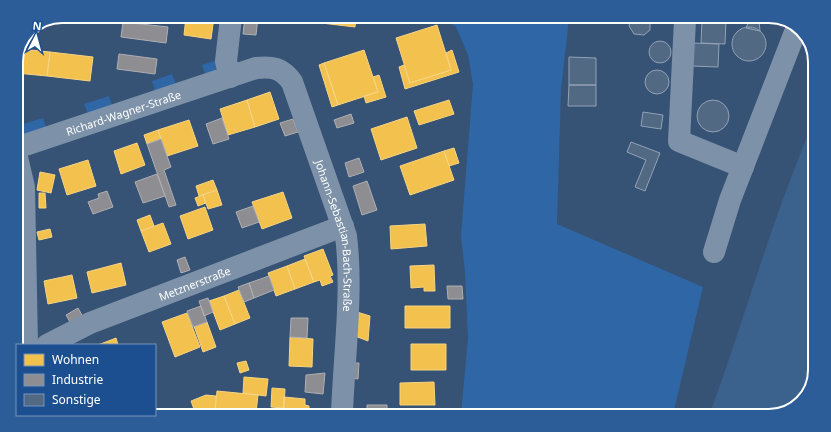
<svg xmlns="http://www.w3.org/2000/svg" width="831" height="432" viewBox="0 0 831 432" font-family="'Noto Sans',sans-serif">
<style>
.green{fill:#2f66a5}
.water{fill:#3b618d}
.homes{fill:#f2c14e;stroke:#f6d483}
.industry{fill:#8d8d92;stroke:#afafb3}
.building{fill:#526984;stroke:#92a2b6}
.lines{fill:none;stroke-linecap:round;stroke-linejoin:round}
.minor{stroke:#7d92a8;stroke-width:22}
.labels{text-anchor:middle;dominant-baseline:central;stroke-width:4;stroke-linejoin:round;paint-order:stroke}
.street-label{font-size:11px;fill:#fff;stroke:#1b4f8f}
.rim{fill:none;stroke:#fff;stroke-width:2}
</style>
<rect width="100%" height="100%" fill="#365274"/>
<path class="green" d="M444 19H569L561 90 557 224 703 287 673 415 461 414 468 338 465 273 461 235 473 84 468 55 456 27Z
M220 59 219 67 206 77 202 65Z
M172 74 177 87 156 94 152 81Z
M109 96 113 108 89 116 84 104Z
M43 118 47 130 24 138 20 125Z"/>
<path class="water" d="M814 121 810 391 795 408 770 416H709C745 318 772 217 814 121Z"/>
<path class="homes" d="M186 17H214L211 39 184 35Z
M272 17 314 18 313 22Z
M314 18H356L355 27 313 22Z
M437 25 451 70 410 83 396 38Z
M21 49 50 52 47 76 16 73V59Z
M364 50 378 92 338 105 324 63Z
M452 50 459 72 405 89 399 67 404 65 410 83 451 70 446 53Z
M50 52 93 57 90 81 47 76Z
M324 63 338 105 332 107 319 65Z
M379 75 386 97 366 103 364 96 378 92 373 77Z
M270 92 279 119 255 127 247 100Z
M247 100 255 127 228 135 220 109Z
M449 100 454 114 419 125 414 111Z
M407 117 417 148 381 160 371 129Z
M189 120 198 146 167 156 158 130Z
M158 130 161 139 147 144 144 135Z
M137 143 145 165 121 174 114 151Z
M454 148 459 163 449 166 444 151Z
M444 151 454 180 410 195 400 166Z
M88 160 96 186 67 195 59 169Z
M40 172 55 175 51 193 37 190Z
M213 180 217 190 199 196 196 186Z
M217 190 222 205 208 209 203 195Z
M283 192 292 218 262 229 252 202Z
M39 193H45L46 208H39Z
M203 195 206 203 198 206 195 198Z
M205 207 213 230 188 239 180 216Z
M150 215 154 226 141 231 137 220Z
M163 223 171 244 149 252 141 231Z
M425 224 427 246 391 249 390 226Z
M50 229 52 237 39 240 37 232Z
M323 249 333 275 330 276 333 282 322 286 320 280 314 282 304 256Z
M305 259 314 282 295 289 287 266Z
M121 263 126 285 92 293 87 272Z
M434 265 435 291H424V287L411 288 410 266Z
M287 266 295 289 276 296 268 273Z
M72 275 77 298 48 304 44 281Z
M239 290 250 318 235 324 224 296Z
M224 296 235 324 220 330 209 301Z
M405 306H450V328H405Z
M357 312 370 316 368 341 355 336Z
M187 313 200 347 175 357 162 322Z
M207 322 216 347 203 352 194 326Z
M290 337 313 339 312 367 289 366Z
M116 338 118 345H98Z
M411 344H446V370H411Z
M246 361 249 370 240 373 237 363Z
M244 377 268 379 266 396 243 393Z
M434 382 435 405H400V383Z
M272 388 285 389 284 408 271 407Z
M217 391 258 395 256 413 215 412Z
M206 395 216 396 215 412H195L191 401Z
M284 397 305 399V405L309 406V413H283Z"/>
<path class="industry" d="M245 17H258L256 35 243 34Z
M123 22 168 27 166 43 121 37Z
M119 54 157 59 155 74 117 69Z
M351 114 354 123 337 128 334 120Z
M222 118 229 139 213 144 206 124Z
M293 119 298 132 285 136 280 123Z
M161 139 171 167 164 170 176 205 169 207 147 144Z
M359 158 364 172 349 177 345 163Z
M157 174 165 196 143 203 135 182Z
M367 181 377 210 362 215 353 186Z
M107 191 113 207 93 214 88 202 99 198 98 194Z
M253 206 259 222 242 228 236 212Z
M185 257 190 270 181 273 177 260Z
M269 276 274 290 254 298 249 283Z
M249 283 254 298 244 302 238 287Z
M447 286H462L463 299H448Z
M208 298 213 312 204 316 199 301Z
M201 306 207 322 193 327 187 311Z
M78 308 83 317 71 324 66 315Z
M291 318H308L307 338 290 337Z
M352 363H359L358 379 351 378Z
M325 373 323 394 305 392 306 375Z
M367 405H387V413H367Z"/>
<path class="building" d="M630 20H650V30L644 35 634 34 629 26Z
M702 20H726L725 44 701 43Z
M749 21H759L760 31 746 28Z
M732 44a17 17 0 1 1 34 0a17 17 0 1 1-34 0Z
M649 52a11 11 0 1 1 22 0a11 11 0 1 1-22 0Z
M692 43 719 44 718 67 691 66Z
M569 57 596 58V85H569Z
M645 82a12 12 0 1 1 24 0a12 12 0 1 1-24 0Z
M569 85H596V106H568Z
M697 116a16 16 0 1 1 32 0a16 16 0 1 1-32 0Z
M643 112 663 115 661 129 641 126Z
M631 142 660 153 645 191 635 187 646 160 627 152Z"/>
<g class="lines">
<g class="minor">
<path d="M685 20 679 141 743 167"/>
<path d="M230 77 226 61 231 17"/>
<path id="s1" d="M16 148 256 68C272 66 282 68 292 82L346 236C353 290 344 358 342 413"/>
<path d="M16 153 24 187 27 345"/>
<path d="M714 252 730 200 797 27"/>
<path id="s2" d="M47 345 90 323 343 226"/>
<path d="M16 360H17"/>
</g>
</g>
<g class="labels">
<g class="street-label">
<text stroke="none"><textPath href="#s1" startOffset="113">Richard-Wagner-Straße</textPath></text>
<text stroke="none"><textPath href="#s1" startOffset="455">Johann-Sebastian-Bach-Straße</textPath></text>
<text stroke="none"><textPath href="#s2" startOffset="160">Metznerstraße</textPath></text>
</g>
</g>
<path d="M0 0H831V432H0ZM62 23H769A39 39 0 0 1 808 62V370A39 39 0 0 1 769 409H62A39 39 0 0 1 23 370V62A39 39 0 0 1 62 23Z" fill="#2d5d98" fill-rule="evenodd"/>
<path class="rim" d="M62 23H769A39 39 0 0 1 808 62V370A39 39 0 0 1 769 409H62A39 39 0 0 1 23 370V62A39 39 0 0 1 62 23Z"/>
<rect x="16" y="344" width="140" height="72" fill="#1b4f8f" stroke="#7695bc"/>
<rect x="24" y="354" width="20" height="12" fill="#f2c14e" stroke="#7695bc"/>
<text x="52" y="364" font-size="12" fill="#ffffff">Wohnen</text>
<rect x="24" y="374" width="20" height="12" fill="#8d8d92" stroke="#7695bc"/>
<text x="52" y="384" font-size="12" fill="#ffffff">Industrie</text>
<rect x="24" y="394" width="20" height="12" fill="#526984" stroke="#7695bc"/>
<text x="52" y="404" font-size="12" fill="#ffffff">Sonstige</text>
<g transform="translate(36 36) rotate(6)" stroke="#1b4f8f" stroke-width="3" paint-order="stroke">
<path d="M0-3L7 15L0 10L-7 15Z" fill="#ffffff"/>
<text y="-6" font-size="11" font-weight="bold" text-anchor="middle" fill="#ffffff">N</text>
</g>
</svg>
